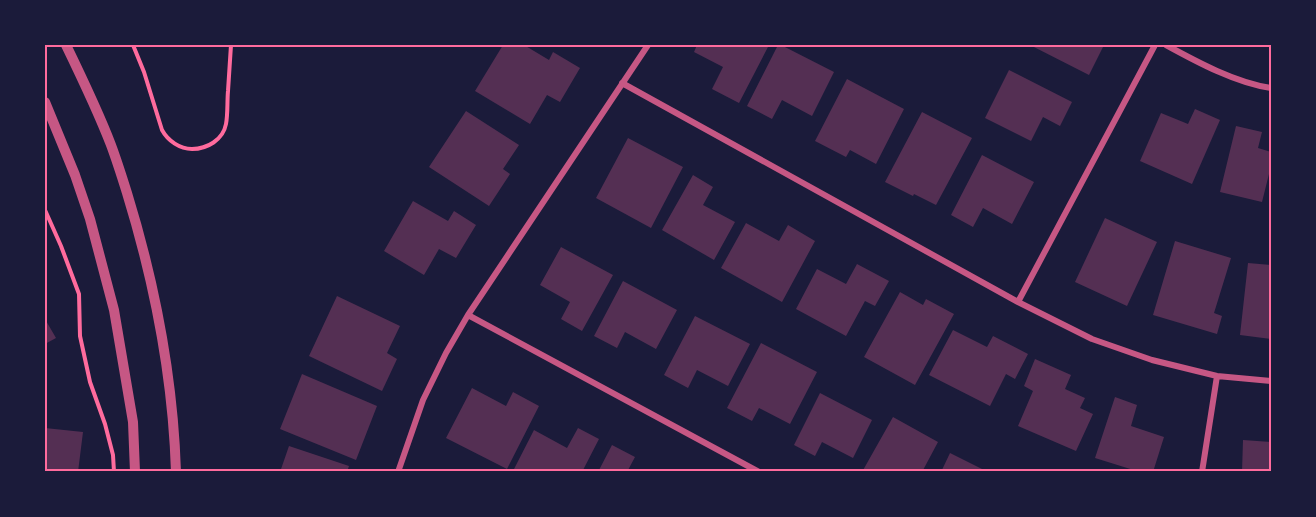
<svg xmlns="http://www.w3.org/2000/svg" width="1316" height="517" viewBox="0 0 1316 517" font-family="'Titillium Web',sans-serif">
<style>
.building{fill:#542f53}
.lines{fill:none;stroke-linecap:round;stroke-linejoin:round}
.path{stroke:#ff6b9d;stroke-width:4}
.minor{stroke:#c65784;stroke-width:6}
.tertiary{stroke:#c65784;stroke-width:10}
.neatline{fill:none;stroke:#ff6b9d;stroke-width:2}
</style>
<rect width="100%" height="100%" fill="#1b1b3a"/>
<path class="building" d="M503 45H524L549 60 553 52 580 68 560 102 547 95 530 124 475 91Z
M697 45H769L739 103 712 89 723 67 694 52Z
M778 45H781L834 72 812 116 782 100 772 119 747 106Z
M1030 45H1104L1089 75Z
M1009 70 1072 102 1060 126 1043 117 1031 141 985 118Z
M847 79 904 109 876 164 850 150 846 157 815 141Z
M1195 109 1220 120 1192 184 1140 161 1161 113 1188 124Z
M466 111 519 145 503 169 510 174 489 206 429 167Z
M922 112 972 138 936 205 914 194 913 196 885 182Z
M1236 126 1262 132 1258 148 1271 152V166L1262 202 1220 192Z
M628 138 683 167 651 228 596 198Z
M982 155 1034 182 1012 224 983 208 973 227 951 215Z
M693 175 713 187 703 205 735 222 714 260 662 230Z
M413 201 448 221 454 211 476 225 456 258 439 249 424 275 384 251Z
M1105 218 1157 242 1127 306 1075 282Z
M746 223 779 241 788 225 815 241 782 302 721 268Z
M1175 241 1231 258 1214 313 1222 316 1217 334 1153 315Z
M561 247 613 275 582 331 561 319 570 302 540 285Z
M1248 263 1271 265V339L1240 335Z
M857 264 889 281 875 306 865 301 846 336 796 309 817 269 846 284Z
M623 281 677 310 656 349 625 332 617 348 594 336Z
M900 292 923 305 926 299 954 314 915 385 864 357Z
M337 296 400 326 387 353 397 359 382 391 309 356Z
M695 316 750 344 728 386 697 370 688 388 664 375Z
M45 319 56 338 45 344Z
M953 330 987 347 993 336 1028 354 1015 379 1006 374 990 406 929 375Z
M761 343 817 372 790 424 759 408 752 421 727 408Z
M1035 359 1071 375 1065 389 1085 398 1080 408 1093 414 1076 451 1018 426 1033 391 1024 386Z
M302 374 377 406 356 460 280 429Z
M472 388 506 406 513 392 539 406 507 469 446 438Z
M820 393 872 420 853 458 822 442 815 456 794 445Z
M1115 397 1137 405 1131 426 1164 437 1153 472H1140L1095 458Z
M893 417 938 442 922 472H897L893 470 892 472H862Z
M45 428 83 432 78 472H45Z
M578 428 599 439 582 472H516L513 471 534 430 567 448Z
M1243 440 1271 442V472H1242Z
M612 445 635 457 627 472H598Z
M289 446 349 466 347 472H280Z
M950 453 988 472H941Z"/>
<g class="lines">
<path class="path" d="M133 45 144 72 162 130C168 141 180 149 192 149 207 149 223 140 226 124 228 113 227 102 228 91 229 76 230 60 231 45
M45 210 61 246 79 294 80 336 90 382 105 424 113 455 114 472"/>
<path class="minor" d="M1166 45C1197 62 1236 83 1271 88
M622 83 1018 302 1092 339 1152 360 1217 376 1271 381
M1018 302 1155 45
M468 315 759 472
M398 472 423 400 446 353 468 315 648 45
M1202 472 1217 376"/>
<path class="tertiary" d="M66 45C82 78 98 111 111 145 117 161 122 177 127 193 155 284 173 377 176 472
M45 102 75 175 90 219 114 310 133 422 135 472"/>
</g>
<rect width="1316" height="517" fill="none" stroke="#1b1b3a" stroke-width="93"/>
<rect x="46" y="46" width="1224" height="424" class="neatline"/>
</svg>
